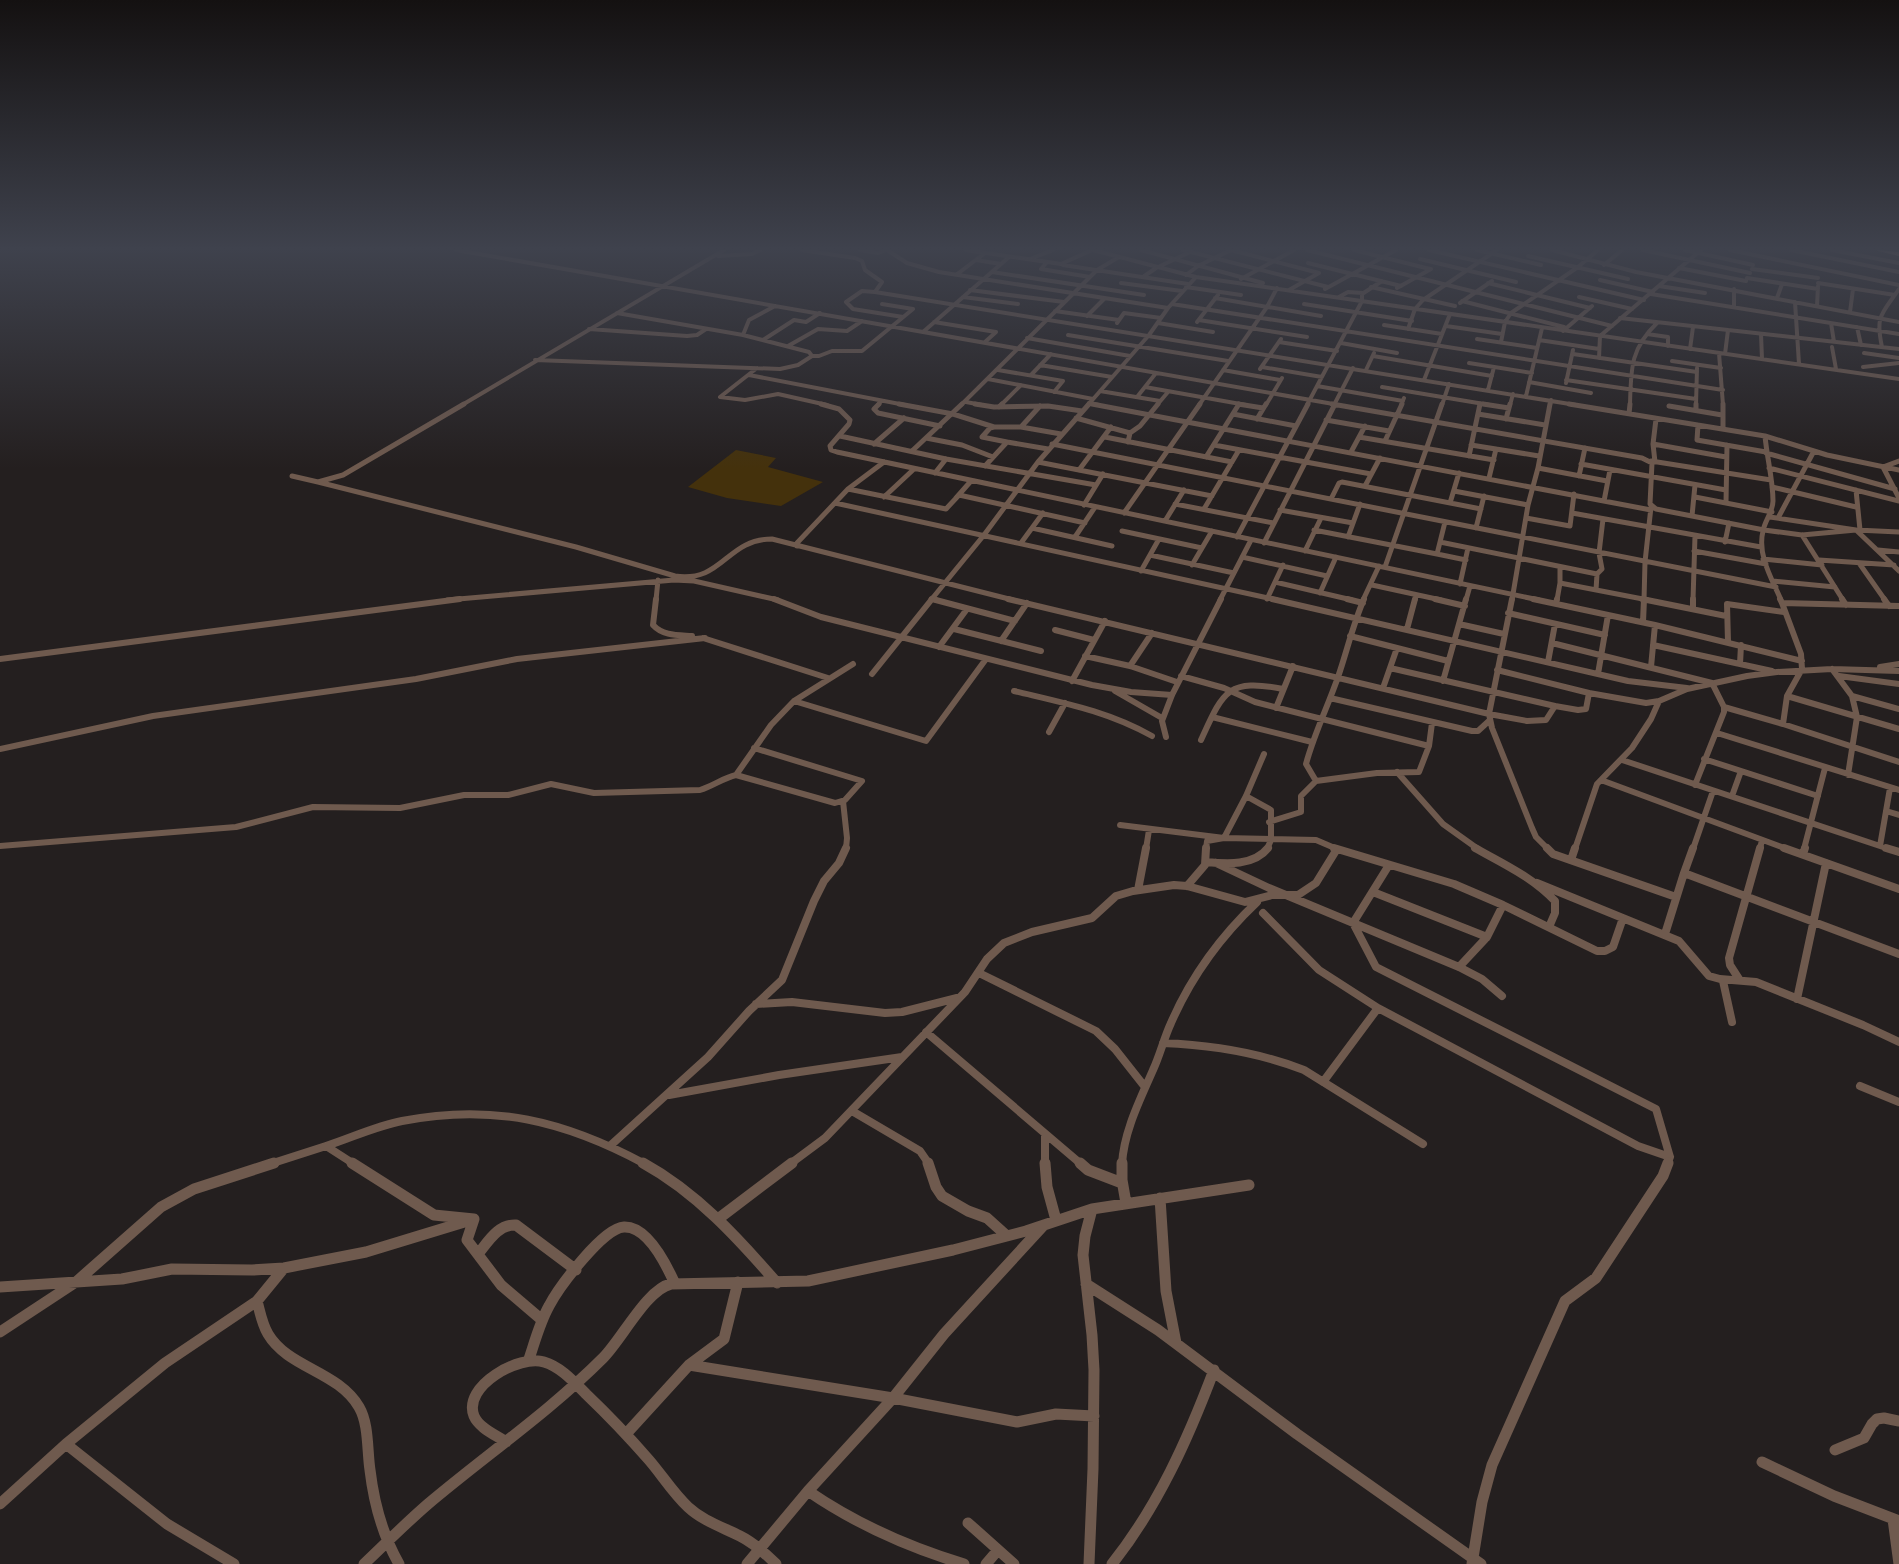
<svg xmlns="http://www.w3.org/2000/svg" width="1899" height="1564" viewBox="0 0 1899 1564" font-family="Cabin,sans-serif">
<style>
.green{fill:#44310c}
.lines{fill:none;stroke-linecap:round;stroke-linejoin:round}
.street-far4{stroke:#6f5a4e;stroke-width:4}
.street-far3{stroke:#6f5a4e;stroke-width:5}
.street-far2{stroke:#6f5a4e;stroke-width:6}
.street-far1{stroke:#6f5a4e;stroke-width:8}
.street{stroke:#6f5a4e;stroke-width:11}
.highway{fill:#dda98a;fill-rule:evenodd}
</style>
<rect width="100%" height="100%" fill="#241f1f"/>
<path class="green" d="M736 450 776 458 768 467 823 482 781 506 727 498 688 487Z"/>
<g class="lines">
<path class="street-far4" d="M456 250 1339 405
M802 250 855 258 862 261 865 270 882 282 875 292
M860 250 878 253 886 250
M887 250 907 263 939 272 1168 308
M966 250 1061 264 1092 250
M1093 250 1196 277 1899 379
M1141 250 1263 283
M1183 250 1328 287
M1231 250 1319 273
M1307 250 1612 326
M1354 250 1430 269
M1429 250 1644 300
M1477 250 1541 265
M1552 250 1636 272 1899 322
M1643 250 1750 273
M1685 250 1753 265
M1730 250 1899 285
M1791 250 1899 272
M1832 250 1899 263
M718 256 752 254 760 250
M1528 256 1628 279
M1030 259 1053 250
M1420 259 1516 282
M976 260 1001 264
M1047 262 1041 269 1090 277
M1308 263 1401 286
M1063 265 1188 284
M1604 265 1622 250
M1679 268 1746 281
M1752 269 1818 278
M992 272 1144 295
M956 275 985 253
M1186 275 1198 266 1231 250
M1143 277 1156 268 1190 252
M1747 278 1818 289
M1241 279 1294 250
M1600 280 1653 292
M1121 283 1182 291
M1488 283 1590 308
M1818 283 1895 295
M1659 286 1705 293
M1186 287 1241 295
M1371 287 1455 306
M1397 288 1431 269
M1325 289 1396 250
M1734 289V307
M970 290 1064 302
M1289 290 1319 273
M1651 294 1899 334
M963 297 1018 304
M1339 297 1348 292 1363 293
M1579 297 1632 309
M1215 298 1321 316
M1777 298 1782 284
M1462 301 1564 327
M1795 302 1799 364
M1460 303 1492 281
M882 304 913 309
M1172 304 1723 390
M1304 304 1412 321
M1817 306 1818 286
M1055 311 1119 320
M1850 312 1853 289
M1087 316 1104 299
M903 317 853 309 846 302 862 291 875 292 1576 405
M1620 318 1899 349
M1199 320 1307 337
M934 322 996 332 985 342
M1197 322 1218 295
M1117 323 1124 313 1161 318
M1158 323 1213 332
M1831 323 1834 342
M1384 325 1442 334
M1446 326 1502 334
M1857 327 1861 345
M589 329 687 336 697 335 706 329
M1408 329 1415 309 1423 300 1497 250
M1563 331 1592 306
M923 332 1009 257
M1647 334 1668 337V346
M1761 334 1762 359
M743 335 749 320 775 306
M1068 335 1228 361
M1027 338 1130 356
M1477 339 1537 348
M763 340 794 320 806 322 820 313
M1539 340 1599 349
M1279 342 1337 351
M1501 342 1505 322 1511 313 1578 267 1598 250
M1341 343 1397 353
M788 346 818 329 847 331 862 321
M1832 347 1836 369
M1882 347C1875 315 1882 314 1899 289
M1690 349 1693 327
M1719 353 1723 405
M1864 353 1899 358
M1573 354 1697 372
M1725 354 1728 330
M812 356H819L832 351H862L913 309
M1373 356 1492 376
M1599 358 1600 336 1701 250
M535 360 780 369 798 365 812 356 809 352 743 335 617 313
M1672 361 1721 368
M1469 363 1532 373
M1040 365 1112 377
M1262 367 1322 377
M1863 367 1899 363
M757 368 720 397 745 400 778 394 827 405
M1260 369 1281 339
M998 370 1063 381 1054 392
M1223 370 1280 380
M1366 370 1374 353
M749 375 905 405
M1031 375 1051 354
M988 379 1093 399
M1424 380 1450 314
M1566 380 1696 399
M1529 382 1591 393
M1566 383 1573 350
M1317 386 1403 401
M1145 387 1246 405
M1382 387 1490 405
M1488 390 1494 367
M1100 391 1160 401
M1526 396 1542 328
M1137 397 1156 373
M966 402 982 405
M1089 403 1099 405
M462 405 724 250
M878 405 881 401
M961 405 1097 270 1119 257
M1001 405 1021 385
M1088 405 1149 335 1168 308 1196 277
M1157 405 1168 392
M1199 405 1267 307 1277 288
M1266 405 1282 378
M1307 405 1362 301V294L1382 281
M1334 405 1353 368
M1401 405 1404 398
M1442 405 1449 384
M1510 405 1513 394
M1550 405 1551 400
M1630 405C1631 369 1630 349 1657 323
M1696 405 1697 368"/>
<path class="street-far3" d="M821 404 839 409 850 420 849 424 830 446 831 450 837 452 1539 600
M879 404 874 409 878 413 940 426
M899 404 953 414 994 427H1021L1061 434
M975 404 994 407 1048 406 1082 411
M1092 404 1651 510
M1238 404 1263 408
M1332 404 1642 458 1652 463 1650 504 1656 509 1764 530 1802 535 1856 530 1899 532
M1483 404 1509 408
M1569 404 1765 436C1767 458 1773 480 1773 501 1773 512 1765 520 1763 531 1757 555 1772 579 1781 600
M1723 404V429
M1669 406 1722 415
M999 407 1002 404
M1696 410V404
M1233 414 1296 426
M1478 414 1545 425
M1629 414 1630 404
M1076 418 1130 433
M1257 419 1266 404
M1506 419 1510 404
M1326 420 1389 431
M1698 425 1697 440 1766 452
M1021 427 1040 406
M840 436 946 459 1096 485
M1765 436 1827 455 1899 470
M1105 437 1232 462
M1359 437 1494 460
M926 438 962 445 993 457
M1385 441 1402 404
M1007 442 1048 449
M1128 442 1130 433 1140 426 1158 404
M874 444 904 418
M1052 444 1776 587
M1653 444 1726 457
M1214 445 1371 474
M1471 445 1539 456
M912 451 962 404
M1351 452 1365 426
M1766 453 1895 489
M1469 456 1480 404
M1206 457 1239 404
M1651 461 1771 480
M1038 462 1212 496
M1655 462 1653 444 1656 419
M1581 464 1726 490
M985 466 1007 442 982 437 990 428 994 427
M1883 467 1899 498
M1883 467 1899 461
M1538 468 1607 481
M1769 468 1899 501
M1079 470 1111 427
M935 473 946 459
M292 476 318 482 343 475 464 404
M1579 476 1585 448
M1489 478 1496 449
M318 482 576 547 675 576C723 583 726 539 772 539L1013 600
M1365 486 1380 458
M1772 487 1856 507
M848 489 946 509 959 495 1085 523
M1856 490 1860 530
M1454 491 1528 505
M884 497 914 469
M1695 497 1772 512
M956 498 971 481
M1331 499 1339 483 1342 482 1481 509
M1604 501 1610 470
M835 503 1277 600
M1450 503 1459 473
M1726 503 1727 445
M1175 504 1273 523
M1084 505 1103 474
M1204 509 1239 450
M1280 510 1353 523
M1124 513 1200 404
M1572 513 1761 547
M1692 516 1695 485
M1770 517 1856 530 1899 571
M1526 518 1570 526 1574 494
M1778 518 1814 451
M1165 521 1184 490
M1445 522 1437 554 1466 560
M1032 528 1112 546
M1476 528 1484 496
M1314 530 1437 554
M1122 531 1202 548
M1802 535 1843 600
M1075 537 1095 507
M1237 537 1308 404
M1348 537 1360 504
M1440 542 1597 574
M1725 542 1729 523
M1021 543 1043 513
M1264 543 1335 404
M797 546V543L848 489 884 462
M1878 550 1899 552
M1305 551 1321 518
M1694 551 1766 564
M1150 555 1234 573
M1242 557 1327 576
M1763 559 1822 565
M1819 560 1894 565
M1859 563 1885 600
M1192 565 1212 531
M1385 567 1442 404
M1141 571 1159 539
M1773 581 1835 587
M1275 582 1352 600
M1560 583 1648 600
M1460 584 1468 548
M1372 585 1441 600
M1596 590 1597 574 1602 569 1599 553 1603 519
M1320 593 1336 557
M931 599 937 600
M1267 599 1283 565
M447 600 674 580 694 581 778 600
M656 600 658 580
M931 600 984 535 1038 462 1089 404
M1220 600 1251 540
M1363 600 1379 566
M1415 600 1416 595
M1466 600 1470 586
M1512 600 1528 505 1538 468 1550 404
M1557 600 1560 583V567
M1644 600 1645 562 1651 507
M1693 600 1695 536"/>
<path class="street-far2" d="M656 599 653 625C663 636 678 635 692 636
M774 599 821 617 1092 685 1131 692 1172 695
M932 599 1015 621
M1008 599 1489 714 1527 721 1546 720 1555 706 1578 710 1586 709 1589 693 1646 703 1659 701 1687 689 1747 676 1777 672 1832 669 1899 671
M1272 599 1628 681 1687 688
M1347 599 1363 603
M1435 599 1465 606
M1512 599 1489 714 1492 728 1532 828 1536 837 1548 849
M1533 599 1655 625 1802 661
M1642 599 1726 616
M1780 599 1782 603
M1842 599 1846 605
M1884 599 1889 606
M1556 604 1557 599
M1899 606 1782 603 1801 654 1802 669 1787 696 1783 724 1899 762
M1693 609V599
M1508 613 1605 635
M1643 622 1644 599
M1459 624 1504 634
M954 629 1041 651
M1407 629 1415 599
M1055 630 1094 640
M1350 636 1448 661
M703 638 828 678
M1001 641 1027 603
M1728 642 1727 604 1784 612
M1552 643 1712 683 1724 707V712L1695 785
M1653 645 1772 671
M939 647 967 609
M1085 656 1130 666 1177 682
M0 659 460 599
M1548 662 1555 624
M1740 664 1741 645
M1130 666 1152 633
M1651 667 1655 625
M1880 667 1899 664
M1390 668 1555 706
M1832 669 1852 696 1899 709
M1497 670 1589 693
M872 674 932 599
M1598 674 1608 615
M1181 676 1224 688 1255 702 1429 746
M1839 676 1899 684
M1072 681 1105 621
M1443 681 1466 599
M1383 688 1397 648
M1014 691C1064 703 1107 711 1152 736
M1115 691 1162 718
M1787 696 1899 729
M1330 698 1472 731H1478L1490 720
M794 701 926 741 986 659
M1724 707 1783 724
M1276 708 1293 666
M1212 717 1312 742
M1049 732 1065 703
M1717 733 1899 790
M1166 737 1162 721 1172 695 1221 599
M1201 740C1223 692 1227 678 1283 689
M0 749 153 716 416 679 517 659 705 638
M1704 759 1818 796
M1622 760 1889 849
M1397 772 1443 824 1478 849
M736 775 771 725 794 701 853 664
M1848 775 1857 717 1852 696
M1601 780 1787 849
M1316 781 1306 764C1314 734 1328 706 1338 677 1347 651 1353 624 1364 599
M1246 796 1271 810V840L1267 849
M1732 796 1741 771
M843 801 847 838 846 849
M1886 811 1899 815
M1269 822 1301 812V796L1316 781 1377 773 1419 772 1429 746 1432 723
M1120 825 1224 838 1316 840 1337 849
M0 846 236 827 313 807 400 808 464 795H508L551 784 594 793 700 790C713 786 723 778 736 775L835 803 845 800 862 781 754 748
M1880 846 1890 788
M1146 849 1149 830
M1206 849 1207 841 1224 838 1246 796 1264 754
M1575 849 1597 784 1632 748 1651 719 1659 701
M1693 849 1713 791
M1760 849 1762 840
M1804 849 1825 768"/>
<path class="street-far1" d="M1334 848 1454 884 1503 905 1597 951H1605L1613 947 1623 918
M1475 848C1504 864 1532 877 1555 901V913L1549 927
M1547 848 1553 854 1676 897
M1693 848 1684 873 1899 954
M1784 848 1899 889
M1886 848 1899 852
M1803 854 1805 848
M1571 860 1575 848
M1206 862C1227 864 1254 866 1268 848
M1216 863 1269 888 1459 967 1482 979 1502 996
M1389 865 1353 923 1376 967 1656 1109 1670 1157 1667 1164
M1537 883 1679 941 1709 976 1720 979 1756 982 1863 1025 1899 1042
M1187 886 1205 865 1206 848
M1138 890 1146 848
M1373 892 1487 937
M1263 913 1319 970 1378 1008 1323 1082
M1665 934 1684 873
M1459 967 1487 937 1503 905
M979 973 1096 1031 1115 1049 1145 1087
M1739 979 1730 965 1729 958 1760 848
M1723 981 1732 1022
M1797 999 1826 863
M756 1004 792 1002 885 1013 902 1012 957 998
M1378 1008 1638 1146 1670 1157
M926 1032 1081 1164
M1163 1043C1212 1045 1258 1052 1304 1070L1423 1144
M1860 1086 1899 1102
M669 1095 779 1075 902 1057
M852 1111 920 1151 929 1164
M1045 1134V1164
M611 1145 708 1057 749 1011 782 980 814 901 824 881 839 863 846 848
M326 1146C351 1138 376 1126 402 1121 493 1103 565 1121 645 1164
M270 1164 326 1146 354 1164
M790 1164 825 1138 965 992 987 959 1004 943 1032 932 1092 918 1116 896 1133 891 1174 885 1187 886 1245 902 1272 895H1298L1316 883 1337 849
M1122 1164C1124 1131 1140 1100 1153 1070 1160 1055 1164 1038 1171 1023 1191 977 1220 937 1257 902"/>
<path class="street" d="M352 1163 434 1215 474 1219 467 1240 501 1285 542 1320
M643 1163C696 1192 738 1238 777 1283
M928 1163 936 1187 942 1196 968 1211 987 1218 1007 1236
M1045 1163 1047 1187 1056 1220
M1080 1163 1088 1170 1122 1183
M1122 1163V1180L1126 1203
M1160 1198 1166 1291 1176 1343
M718 1219 792 1163
M478 1254C488 1242 498 1224 516 1225L576 1270
M284 1268 257 1301C260 1312 262 1324 268 1334 288 1368 338 1371 359 1407 369 1424 367 1450 370 1470 374 1504 382 1534 399 1564
M1086 1284 1158 1330 1297 1434 1481 1564
M0 1287 122 1279 172 1269 252 1270 284 1268 366 1252 471 1220
M0 1332 76 1282 161 1207 194 1189 274 1163
M529 1359C535 1341 540 1322 549 1306 559 1287 603 1228 624 1227 648 1226 667 1266 675 1284
M689 1365 893 1398 1017 1422 1056 1414 1094 1416
M626 1434 689 1365 724 1339 738 1282
M506 1442C496 1435 479 1428 474 1416 462 1386 520 1354 544 1362 561 1367 574 1382 586 1394 608 1415 629 1437 649 1460 662 1475 673 1493 688 1507 703 1521 722 1527 740 1536 754 1543 765 1553 776 1564
M66 1444 167 1524 234 1564
M1835 1450 1864 1438 1872 1424 1877 1419 1884 1418 1899 1421
M1762 1462 1834 1496 1899 1521
M808 1491C856 1524 908 1547 964 1564
M0 1504 66 1444 165 1363 257 1301
M1893 1519 1899 1564
M968 1523 1014 1564
M364 1564C385 1544 406 1523 428 1504 486 1455 549 1412 603 1358 622 1339 647 1289 671 1284L808 1281 953 1250 1026 1231 1092 1209 1249 1185
M747 1564 808 1491 893 1398 944 1334 1043 1226
M986 1564 998 1550
M1089 1564 1093 1469 1094 1370 1092 1335 1083 1255 1085 1236 1092 1209
M1112 1564C1158 1506 1188 1439 1214 1370
M1472 1564 1482 1502 1492 1465 1565 1301 1596 1278 1663 1176 1668 1163"/>
<path class="highway" d="M1877 250 1899 252V256L1878 251Z"/>
</g>
<linearGradient id="sky" x2="0" y2="1"><stop stop-color="#141111"/><stop offset="0.53" stop-color="#3f424d"/><stop offset="1" stop-color="#3f424d" stop-opacity="0"/></linearGradient>
<rect width="1899" height="469" fill="url(#sky)"/>
</svg>
